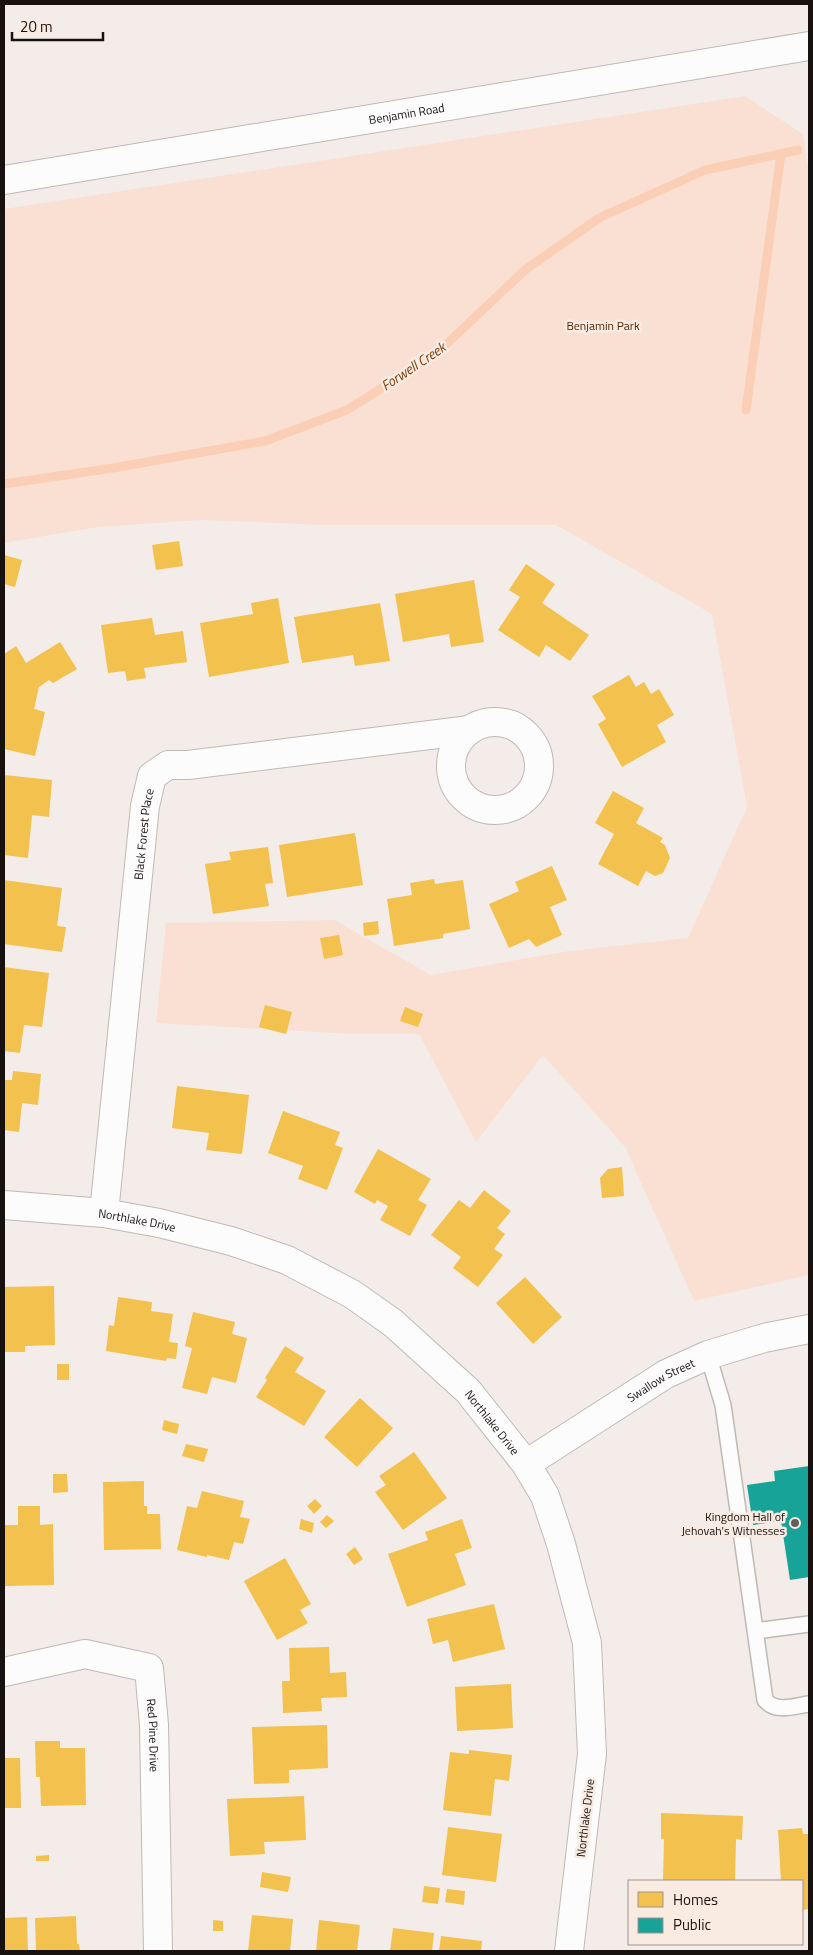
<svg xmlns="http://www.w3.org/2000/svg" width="813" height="1955" viewBox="0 0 813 1955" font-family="'Titillium Web',sans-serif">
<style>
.green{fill:#fae0d3}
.homes{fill:#f2c14e}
.public{fill:#17a398}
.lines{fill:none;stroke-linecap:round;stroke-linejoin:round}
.stream{stroke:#facfb6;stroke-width:9}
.lane-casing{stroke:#bfb9b5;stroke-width:18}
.street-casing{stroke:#bfb9b5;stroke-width:30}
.secondary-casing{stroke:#bfb9b5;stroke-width:30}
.lane{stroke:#fdfcfc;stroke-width:15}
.street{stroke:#fdfcfc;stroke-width:28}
.secondary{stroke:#fdfcfc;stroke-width:28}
.poi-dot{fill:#645e5c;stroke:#faebe2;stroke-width:2}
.labels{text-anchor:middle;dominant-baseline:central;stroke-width:5;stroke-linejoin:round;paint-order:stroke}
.street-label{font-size:12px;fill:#171210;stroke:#faebe2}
.park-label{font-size:12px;fill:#502403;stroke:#faebe2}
.poi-label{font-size:12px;fill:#171210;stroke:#faebe2;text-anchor:end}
.water-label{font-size:14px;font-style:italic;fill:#7e3f0e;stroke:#faebe2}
</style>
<rect width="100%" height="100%" fill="#f4ece8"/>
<path class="green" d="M745 96 803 134 809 174V1275L694 1301 625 1147 543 1055 476 1142 419 1034H352L156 1023 166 923 334 920 431 975 569 951 688 938 747 807 712 614 556 525H324L201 520 98 527 4 543V209Z"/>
<path class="homes" d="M179 541 183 566 156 570 152 545Z
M4 555 22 560 15 587 4 584Z
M526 564 555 584 542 603 589 635 570 661 546 645 539 657 498 630 520 597 509 590Z
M474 580 484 642 451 647 449 634 403 642 395 594Z
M278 598 289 663 209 677 200 623 253 614 251 603Z
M380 603 390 661 355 666 353 655 302 663 294 617Z
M152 618 155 635 183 631 187 662 144 668 146 678 127 681 125 671 108 673 101 625Z
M60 642 77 669 53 683 49 680 39 687 34 709 45 712 35 756 4 749V654L16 646 26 663Z
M629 675 636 687 644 682 651 694 659 689 674 715 657 725 666 742 622 767 598 724 606 719 592 696Z
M4 775 52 780 49 817 32 815 28 858 4 855Z
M613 791 644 808 636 823 663 838 660 842 665 845 670 858 663 873 655 876 646 871 638 886 598 864 614 834 595 823Z
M355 833 363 885 287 897 279 845Z
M268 847 273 883 265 884 269 906 213 914 205 864 231 860 229 852Z
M552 866 567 900 550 907 562 935 536 947 529 939 509 948 489 904 519 891 515 882Z
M434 879 435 884 463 880 470 929 443 934V938L394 946 387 899 412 895 410 883Z
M4 880 62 888 57 926 66 927 62 952 4 944Z
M378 921 379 934 364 936 363 923Z
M339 935 343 955 324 959 320 938Z
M4 967 49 973 42 1027 24 1025 20 1053 4 1051Z
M265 1005 292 1012 286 1034 259 1027Z
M405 1007 423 1014 418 1027 400 1021Z
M13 1071 41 1074 38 1105 22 1103 19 1132 4 1130V1080H12Z
M177 1086 249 1095 242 1154 206 1150 209 1133 172 1128Z
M283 1111 340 1132 335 1145 343 1148 327 1190 298 1179 303 1166 268 1153Z
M378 1149 431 1179 418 1200 427 1205 410 1236 380 1220 388 1206 377 1200 375 1204 354 1192Z
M622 1167 624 1196 602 1198 600 1178 608 1169Z
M484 1190 511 1211 497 1228 505 1234 494 1249 503 1255 478 1287 453 1268 461 1257 431 1235 459 1200 470 1208Z
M525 1277 562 1317 533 1344 496 1303Z
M54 1286 55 1345 25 1346V1352H4V1287Z
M118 1297 152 1302 151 1311 173 1314 169 1342 178 1343 176 1359 167 1358 166 1361 106 1351 109 1325 114 1326Z
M193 1312 235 1322 232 1334 247 1338 236 1383 212 1377 207 1394 182 1388 192 1348 185 1346Z
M285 1346 304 1358 295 1372 326 1391 304 1426 256 1397 267 1380 265 1378Z
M57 1364H69V1380H57Z
M360 1398 393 1428 357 1467 324 1437Z
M164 1420 179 1424 177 1434 162 1430Z
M186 1444 208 1449 204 1462 182 1456Z
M414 1452 447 1498 403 1530 375 1492 386 1485 379 1476Z
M53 1474H67L68 1492 53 1493Z
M144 1481V1506H147V1514H160L161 1549 104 1550 103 1482Z
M202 1491 244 1501 240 1517 250 1519 243 1544 234 1542 229 1560 207 1555V1557L177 1550 187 1506 197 1508Z
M315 1499 322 1506 314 1514 307 1506Z
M18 1506H40V1525L53 1524 54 1585 4 1586V1525H18Z
M327 1515 334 1521 326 1528 320 1522Z
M301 1519 314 1523 312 1533 299 1529Z
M462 1519 472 1548 455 1554 466 1585 407 1607 388 1554 428 1540 425 1532Z
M355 1547 363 1559 354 1565 346 1554Z
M285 1558 311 1604 300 1610 308 1623 277 1640 244 1581Z
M494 1604 505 1649 453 1662 448 1640 433 1644 427 1619Z
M329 1647 330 1673 346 1672 347 1697 321 1698 322 1711 283 1713 282 1681H290L289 1648Z
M511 1684 513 1728 457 1731 455 1687Z
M327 1725 328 1768 289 1770V1783L254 1784 252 1727Z
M35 1741H60V1748H85L86 1805 41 1806 40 1777H36Z
M469 1750 512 1755 509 1781 495 1779 491 1816 443 1810 450 1752 469 1754Z
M4 1758H20L21 1808H4Z
M304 1796 306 1840 264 1842 265 1854 230 1856 227 1799Z
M661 1813 743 1816 742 1840 736 1839 735 1881H663L664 1839H661Z
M448 1827 502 1834 496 1882 442 1875Z
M802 1828 803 1834H809V1909L802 1910V1881H781L778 1830Z
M49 1855V1861H36V1856Z
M262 1872 291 1877 288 1892 260 1887Z
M424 1886 440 1888 438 1904 422 1902Z
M447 1889 465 1891 464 1905 445 1902Z
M252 1915 293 1919 290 1951H248Z
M76 1916 77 1944H79L80 1951H36L35 1918Z
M27 1917 28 1951H4V1918Z
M213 1920 223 1921V1931H213Z
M319 1920 360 1925 357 1951H316Z
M393 1928 434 1933 432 1951H390Z
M441 1936 482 1941 481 1951H439Z"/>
<path class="public" d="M809 1466V1577L790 1580 781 1521 753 1525 747 1485 775 1481 774 1471Z"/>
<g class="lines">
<path class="stream" d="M746 410 781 154
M4 484 113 468 265 441 347 410 437 353 525 270 599 218 705 170 798 150"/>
<defs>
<path id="lane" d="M708 1355 723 1405 765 1700C776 1713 794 1706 809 1704
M755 1631 809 1624"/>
<g id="street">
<circle cx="495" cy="766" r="44"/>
<path id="s1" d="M104 1213 145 806 152 776 168 765H188L470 730"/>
<path id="s2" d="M4 1672 85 1654 149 1668 154 1725 158 1951"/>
</g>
<g id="secondary">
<path id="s3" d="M4 180 809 46"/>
<path id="s4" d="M4 1205 104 1213 159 1223 231 1241 287 1260 352 1294 393 1323 468 1391 526 1464 545 1496 561 1544 587 1643 592 1754 569 1951"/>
<path id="s5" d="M526 1464 666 1374 708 1355 764 1338 809 1329"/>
</g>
</defs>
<use href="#lane" class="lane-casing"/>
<use href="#street" class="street-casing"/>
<use href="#secondary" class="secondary-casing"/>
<use href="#lane" class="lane"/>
<use href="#street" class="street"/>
<use href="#secondary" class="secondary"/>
</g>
<circle class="poi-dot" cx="795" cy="1523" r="5"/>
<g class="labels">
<g class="street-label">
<text stroke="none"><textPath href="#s3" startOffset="408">Benjamin Road</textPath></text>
<text stroke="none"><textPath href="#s1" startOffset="381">Black Forest Place</textPath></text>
<text stroke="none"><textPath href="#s4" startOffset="134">Northlake Drive</textPath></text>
<text stroke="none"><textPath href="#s5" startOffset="159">Swallow Street</textPath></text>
<text stroke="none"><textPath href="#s4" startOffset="554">Northlake Drive</textPath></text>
<text stroke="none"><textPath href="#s2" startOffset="216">Red Pine Drive</textPath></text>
<text transform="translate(585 1818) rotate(-83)">Northlake Drive</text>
</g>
<g class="park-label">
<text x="603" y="325">Benjamin Park</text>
</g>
<g class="poi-label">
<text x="785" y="1516">Kingdom Hall of<tspan x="785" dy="14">Jehovah's Witnesses</tspan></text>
</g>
<g class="water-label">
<text transform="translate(413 366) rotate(-34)">Forwell Creek</text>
</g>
</g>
<rect width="813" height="1955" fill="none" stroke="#171210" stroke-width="10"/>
<rect x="628" y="1880" width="175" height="65" fill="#faebe2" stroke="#9f948e"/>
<rect x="638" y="1892" width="25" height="15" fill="#f2c14e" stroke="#9f948e"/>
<text x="673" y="1905" font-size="15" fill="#171210">Homes</text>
<rect x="638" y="1918" width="25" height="15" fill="#17a398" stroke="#9f948e"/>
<text x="673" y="1930" font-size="15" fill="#171210">Public</text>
<path d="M12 32v8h91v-8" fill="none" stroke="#171210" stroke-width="2.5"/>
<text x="20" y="32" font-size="15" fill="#171210" stroke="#faebe2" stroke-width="4" paint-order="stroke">20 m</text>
</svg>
